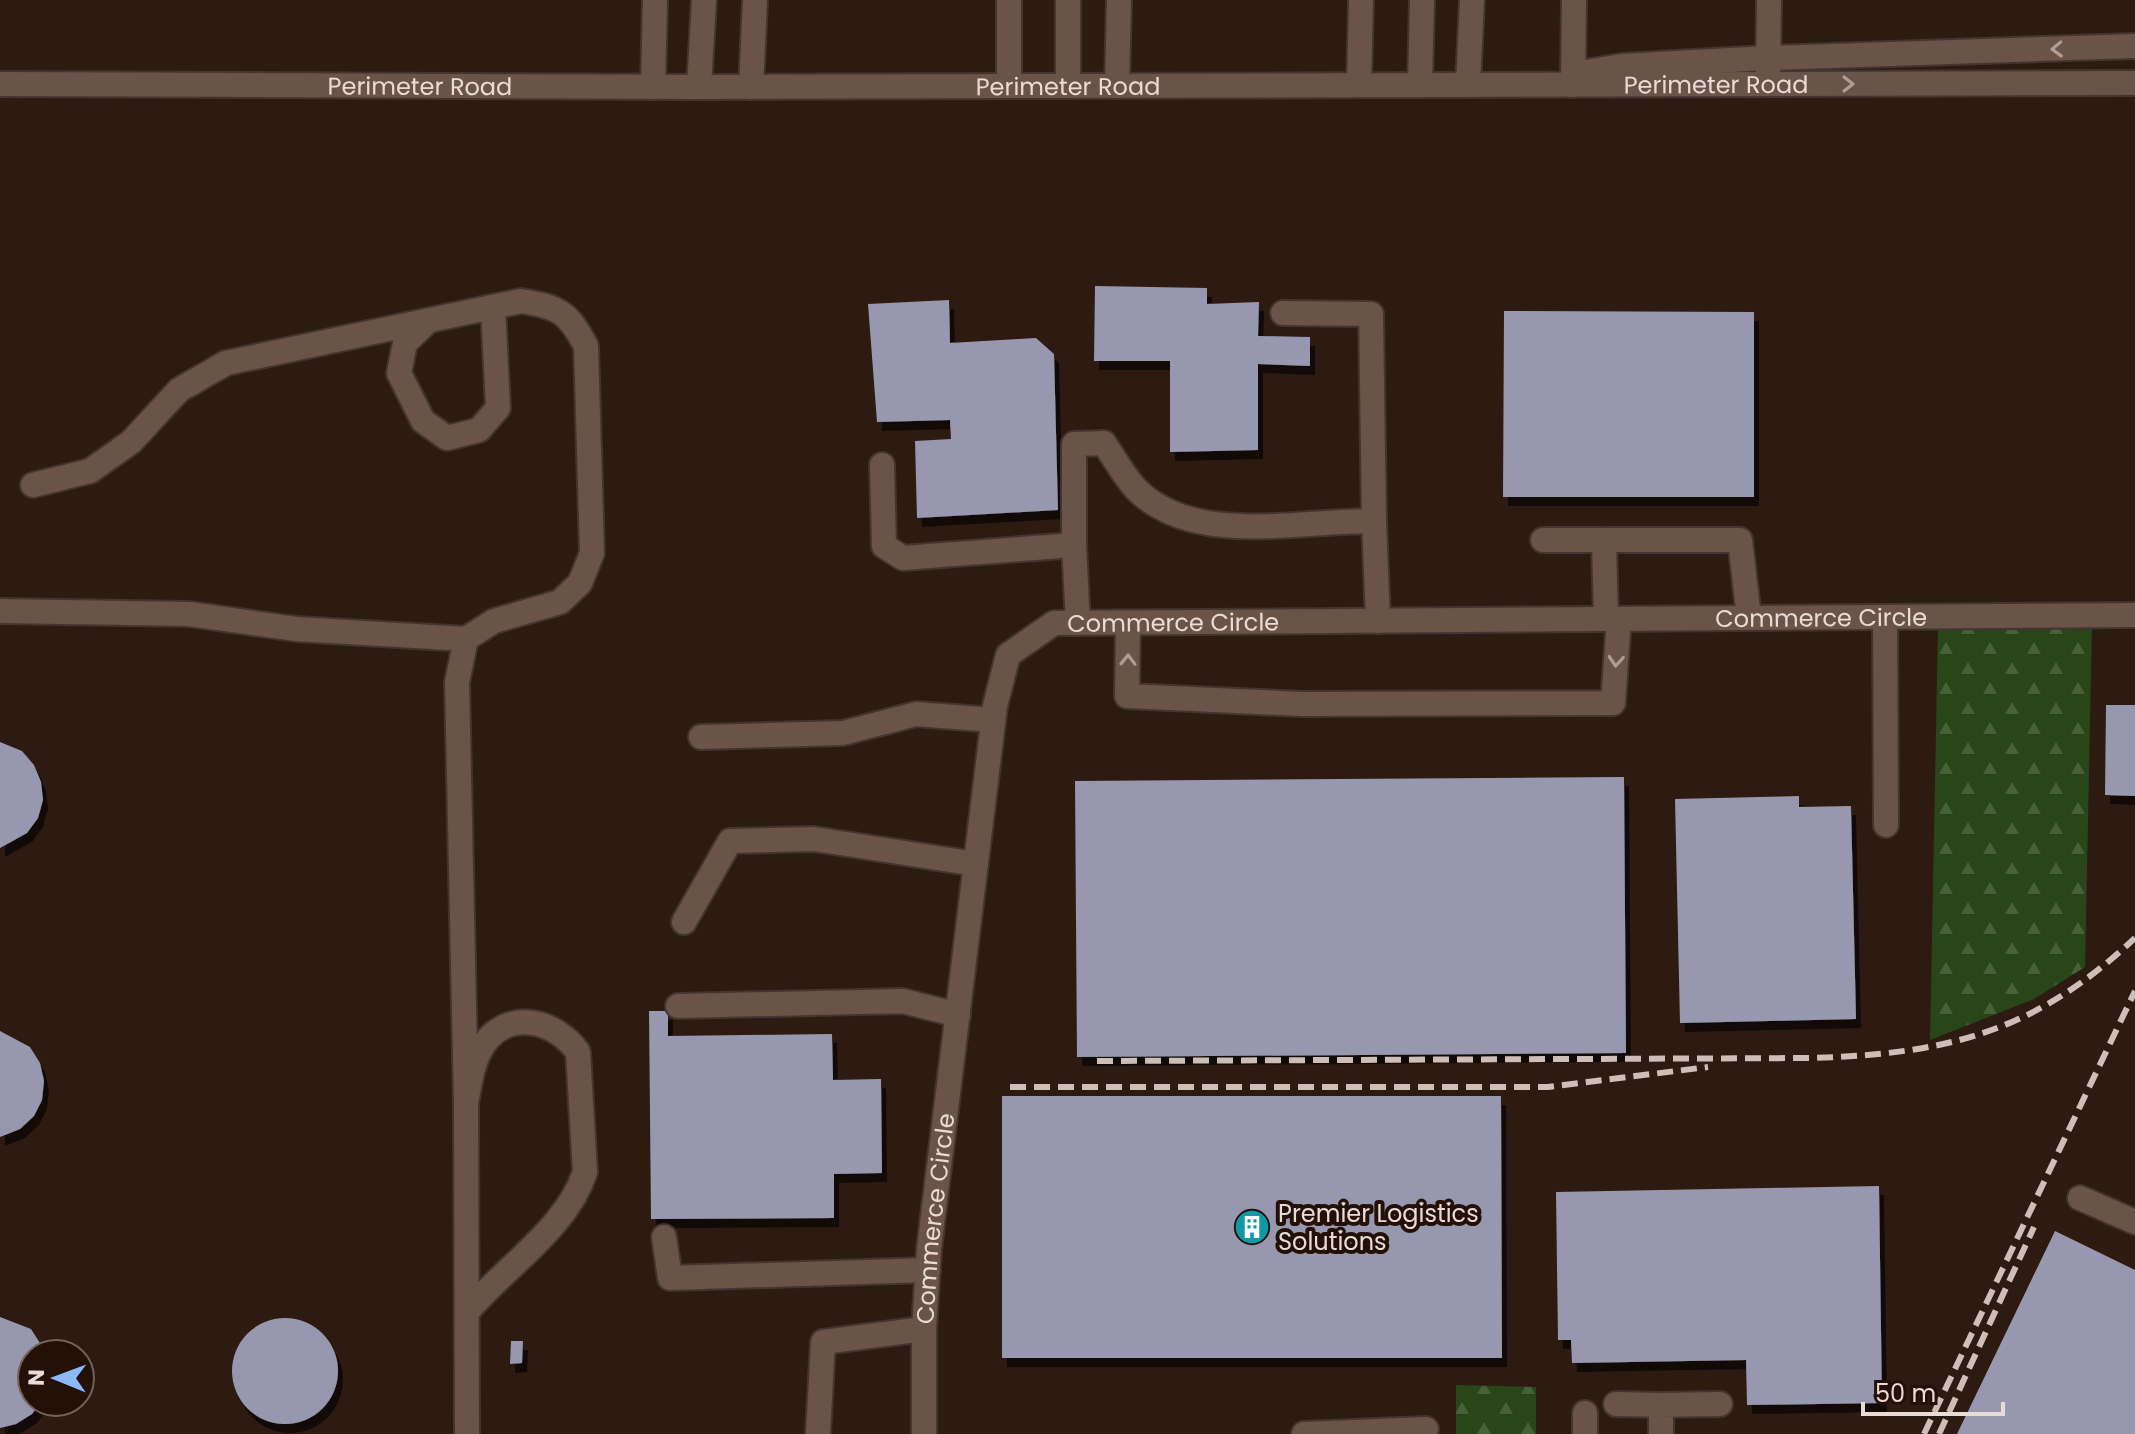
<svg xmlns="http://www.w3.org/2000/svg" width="2135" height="1434" viewBox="0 0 2135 1434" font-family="Poppins,sans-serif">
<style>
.forest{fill:url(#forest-firs)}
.building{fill:#9797af;filter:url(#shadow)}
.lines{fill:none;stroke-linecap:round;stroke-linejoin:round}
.minor-casing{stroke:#443430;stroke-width:28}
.minor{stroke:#6a5348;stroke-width:24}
.rail{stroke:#cdbfb8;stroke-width:6;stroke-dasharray:16 8;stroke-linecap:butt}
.oneway{stroke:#b09e96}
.labels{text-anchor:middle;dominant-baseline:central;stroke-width:8;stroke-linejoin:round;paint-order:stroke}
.street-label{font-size:24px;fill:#e9dbd5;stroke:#231108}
.poi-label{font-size:24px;fill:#e9dbd5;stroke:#231108;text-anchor:start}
</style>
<defs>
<pattern id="forest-firs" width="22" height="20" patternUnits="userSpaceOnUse" patternTransform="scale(2)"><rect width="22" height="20" fill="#284617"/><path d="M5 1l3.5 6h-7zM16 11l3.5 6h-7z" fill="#476038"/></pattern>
<filter id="shadow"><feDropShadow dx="5" dy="9" stdDeviation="0" flood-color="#0009"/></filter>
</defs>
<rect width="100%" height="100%" fill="#2d1a11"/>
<path class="forest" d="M2092 625 2085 967 2034 999 1930 1040 1938 627Z
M1456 1385 1536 1387V1434H1456Z"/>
<path class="building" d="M1095 286 1207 288V304L1259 302 1258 336 1310 337V366L1258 364V450L1170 452V361H1094Z
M949 300 950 343 1036 338 1054 354 1058 510 917 518 915 441 951 439 950 420 877 422 868 304Z
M1504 311 1754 312V497H1503Z
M2106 705H2135V796L2105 795Z
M0 742 22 751 34 765 41 782 43 800 38 818 27 833 0 848Z
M1624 777 1626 1053 1077 1057 1075 781Z
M1799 796V807L1851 806 1856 1019 1680 1023 1675 799Z
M649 1011H668V1036L832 1034 833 1080 881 1079 882 1173 834 1174V1218L651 1219Z
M0 1031 30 1047 40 1063 44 1081 42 1100 34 1116 20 1129 0 1137Z
M1002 1096H1501L1502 1358H1002Z
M1879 1186 1882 1403 1747 1405 1746 1360 1572 1363 1571 1340H1558L1556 1192Z
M2055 1231 2135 1270V1434H1957Z
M0 1317 31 1329 47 1354H32V1402H41L32 1414 16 1424 0 1428Z
M232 1371a53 53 0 1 1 106 0a53 53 0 1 1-106 0Z
M511 1341H523L522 1363 510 1364Z"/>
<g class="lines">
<defs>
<g id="minor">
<path d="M1068 0V86"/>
<path d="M1580 73 1621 66 1767 58 2135 46"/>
<path d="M1768 74 1769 0"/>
<path id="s1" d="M0 84 699 87 2135 83"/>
<path d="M1359 85 1361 0"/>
<path d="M1420 85 1422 0"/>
<path d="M1468 85 1472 0"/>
<path d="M1573 85 1574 0"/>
<path d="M1009 86V0"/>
<path d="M1117 86 1119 0"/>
<path d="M653 87 655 0"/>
<path d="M699 87 704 0"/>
<path d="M751 87 755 0"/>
<path d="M1283 313 1371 314 1374 521"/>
<path d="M428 321 405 343 399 373 423 421 447 438 479 430 498 408 493 307"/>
<path d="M882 465 884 546 903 558 1074 545 1078 623"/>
<path d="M33 485 90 471 131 442 179 390 226 363 521 301C559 307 568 312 586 346L592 553 580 583 560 602 494 621 466 639 457 682 466 1103"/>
<path d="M1543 540H1740L1749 618"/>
<path d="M1604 540 1606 619"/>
<path d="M1074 545V444L1104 443C1114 458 1124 476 1136 489 1193 547 1301 520 1374 521L1378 621"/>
<path d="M0 611 189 614 296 629 466 639"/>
<path d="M1885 617 1886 825"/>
<path d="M1128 623 1127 696 1302 704 1613 703 1619 619"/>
<path d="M701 737 843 733 916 714 993 720"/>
<path d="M684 922 730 841 814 839 976 864"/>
<path d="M678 1006 903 1001 958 1015"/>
<path d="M2080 1198 2135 1222"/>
<path d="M664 1237 670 1278 928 1270"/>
<path d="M1616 1404 1661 1405"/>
<path d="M467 1434 466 1103C470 1083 472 1061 484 1044 510 1008 556 1021 578 1052L585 1172C567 1228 505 1267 468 1311"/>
<path d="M818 1434 823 1342 924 1329"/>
<path id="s2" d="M924 1434V1329L929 1249 995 706 1008 655 1054 623 2135 615"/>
<path d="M1304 1434 1426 1429"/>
<path d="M1585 1434V1413"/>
<path d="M1661 1434V1405L1720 1404"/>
</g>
</defs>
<use href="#minor" class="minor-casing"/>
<use href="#minor" class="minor"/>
<path class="rail" d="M1097 1061 1811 1058C1946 1054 2034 1033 2135 938
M1010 1087H1548L1708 1067
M1924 1434 2135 991
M1939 1434 2034 1227"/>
</g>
<defs><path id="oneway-chevron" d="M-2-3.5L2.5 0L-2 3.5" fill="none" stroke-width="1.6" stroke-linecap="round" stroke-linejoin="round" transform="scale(2)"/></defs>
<g class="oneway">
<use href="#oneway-chevron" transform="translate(2057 49) rotate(178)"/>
<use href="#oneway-chevron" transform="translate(1848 84)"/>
<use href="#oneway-chevron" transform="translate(1128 660) rotate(-89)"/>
<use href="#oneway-chevron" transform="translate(1616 661) rotate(94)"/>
</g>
<defs>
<symbol id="building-disc" viewBox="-11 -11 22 22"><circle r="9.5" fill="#0f9aa8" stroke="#231108"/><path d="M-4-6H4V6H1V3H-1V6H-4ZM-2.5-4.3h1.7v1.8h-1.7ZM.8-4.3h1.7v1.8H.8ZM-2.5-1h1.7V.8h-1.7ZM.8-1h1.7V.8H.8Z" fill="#fff"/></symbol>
</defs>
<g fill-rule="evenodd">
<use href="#building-disc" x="1232" y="1207" width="40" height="40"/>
</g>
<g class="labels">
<g class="street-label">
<text stroke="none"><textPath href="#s1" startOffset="1716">Perimeter Road</textPath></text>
<text stroke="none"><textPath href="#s1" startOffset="420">Perimeter Road</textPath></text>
<text stroke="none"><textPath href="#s1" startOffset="1068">Perimeter Road</textPath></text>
<text stroke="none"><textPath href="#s2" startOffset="1608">Commerce Circle</textPath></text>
<text stroke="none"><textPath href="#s2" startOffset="960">Commerce Circle</textPath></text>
<text stroke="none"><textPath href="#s2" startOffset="216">Commerce Circle</textPath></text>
</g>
<g class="poi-label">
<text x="1278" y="1213">Premier Logistics<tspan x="1278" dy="28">Solutions</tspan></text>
</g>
</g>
<g transform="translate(56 1378) rotate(271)"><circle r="38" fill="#231108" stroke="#72625a" stroke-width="2"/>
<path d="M0-6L14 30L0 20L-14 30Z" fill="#8cb9fc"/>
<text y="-12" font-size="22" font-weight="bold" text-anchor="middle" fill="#e9dbd5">N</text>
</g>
<path d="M1863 1402v12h140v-12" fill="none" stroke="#e9dbd5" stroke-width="4"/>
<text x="1875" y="1402" font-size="24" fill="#e9dbd5" stroke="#231108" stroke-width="6" paint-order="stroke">50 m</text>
</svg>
